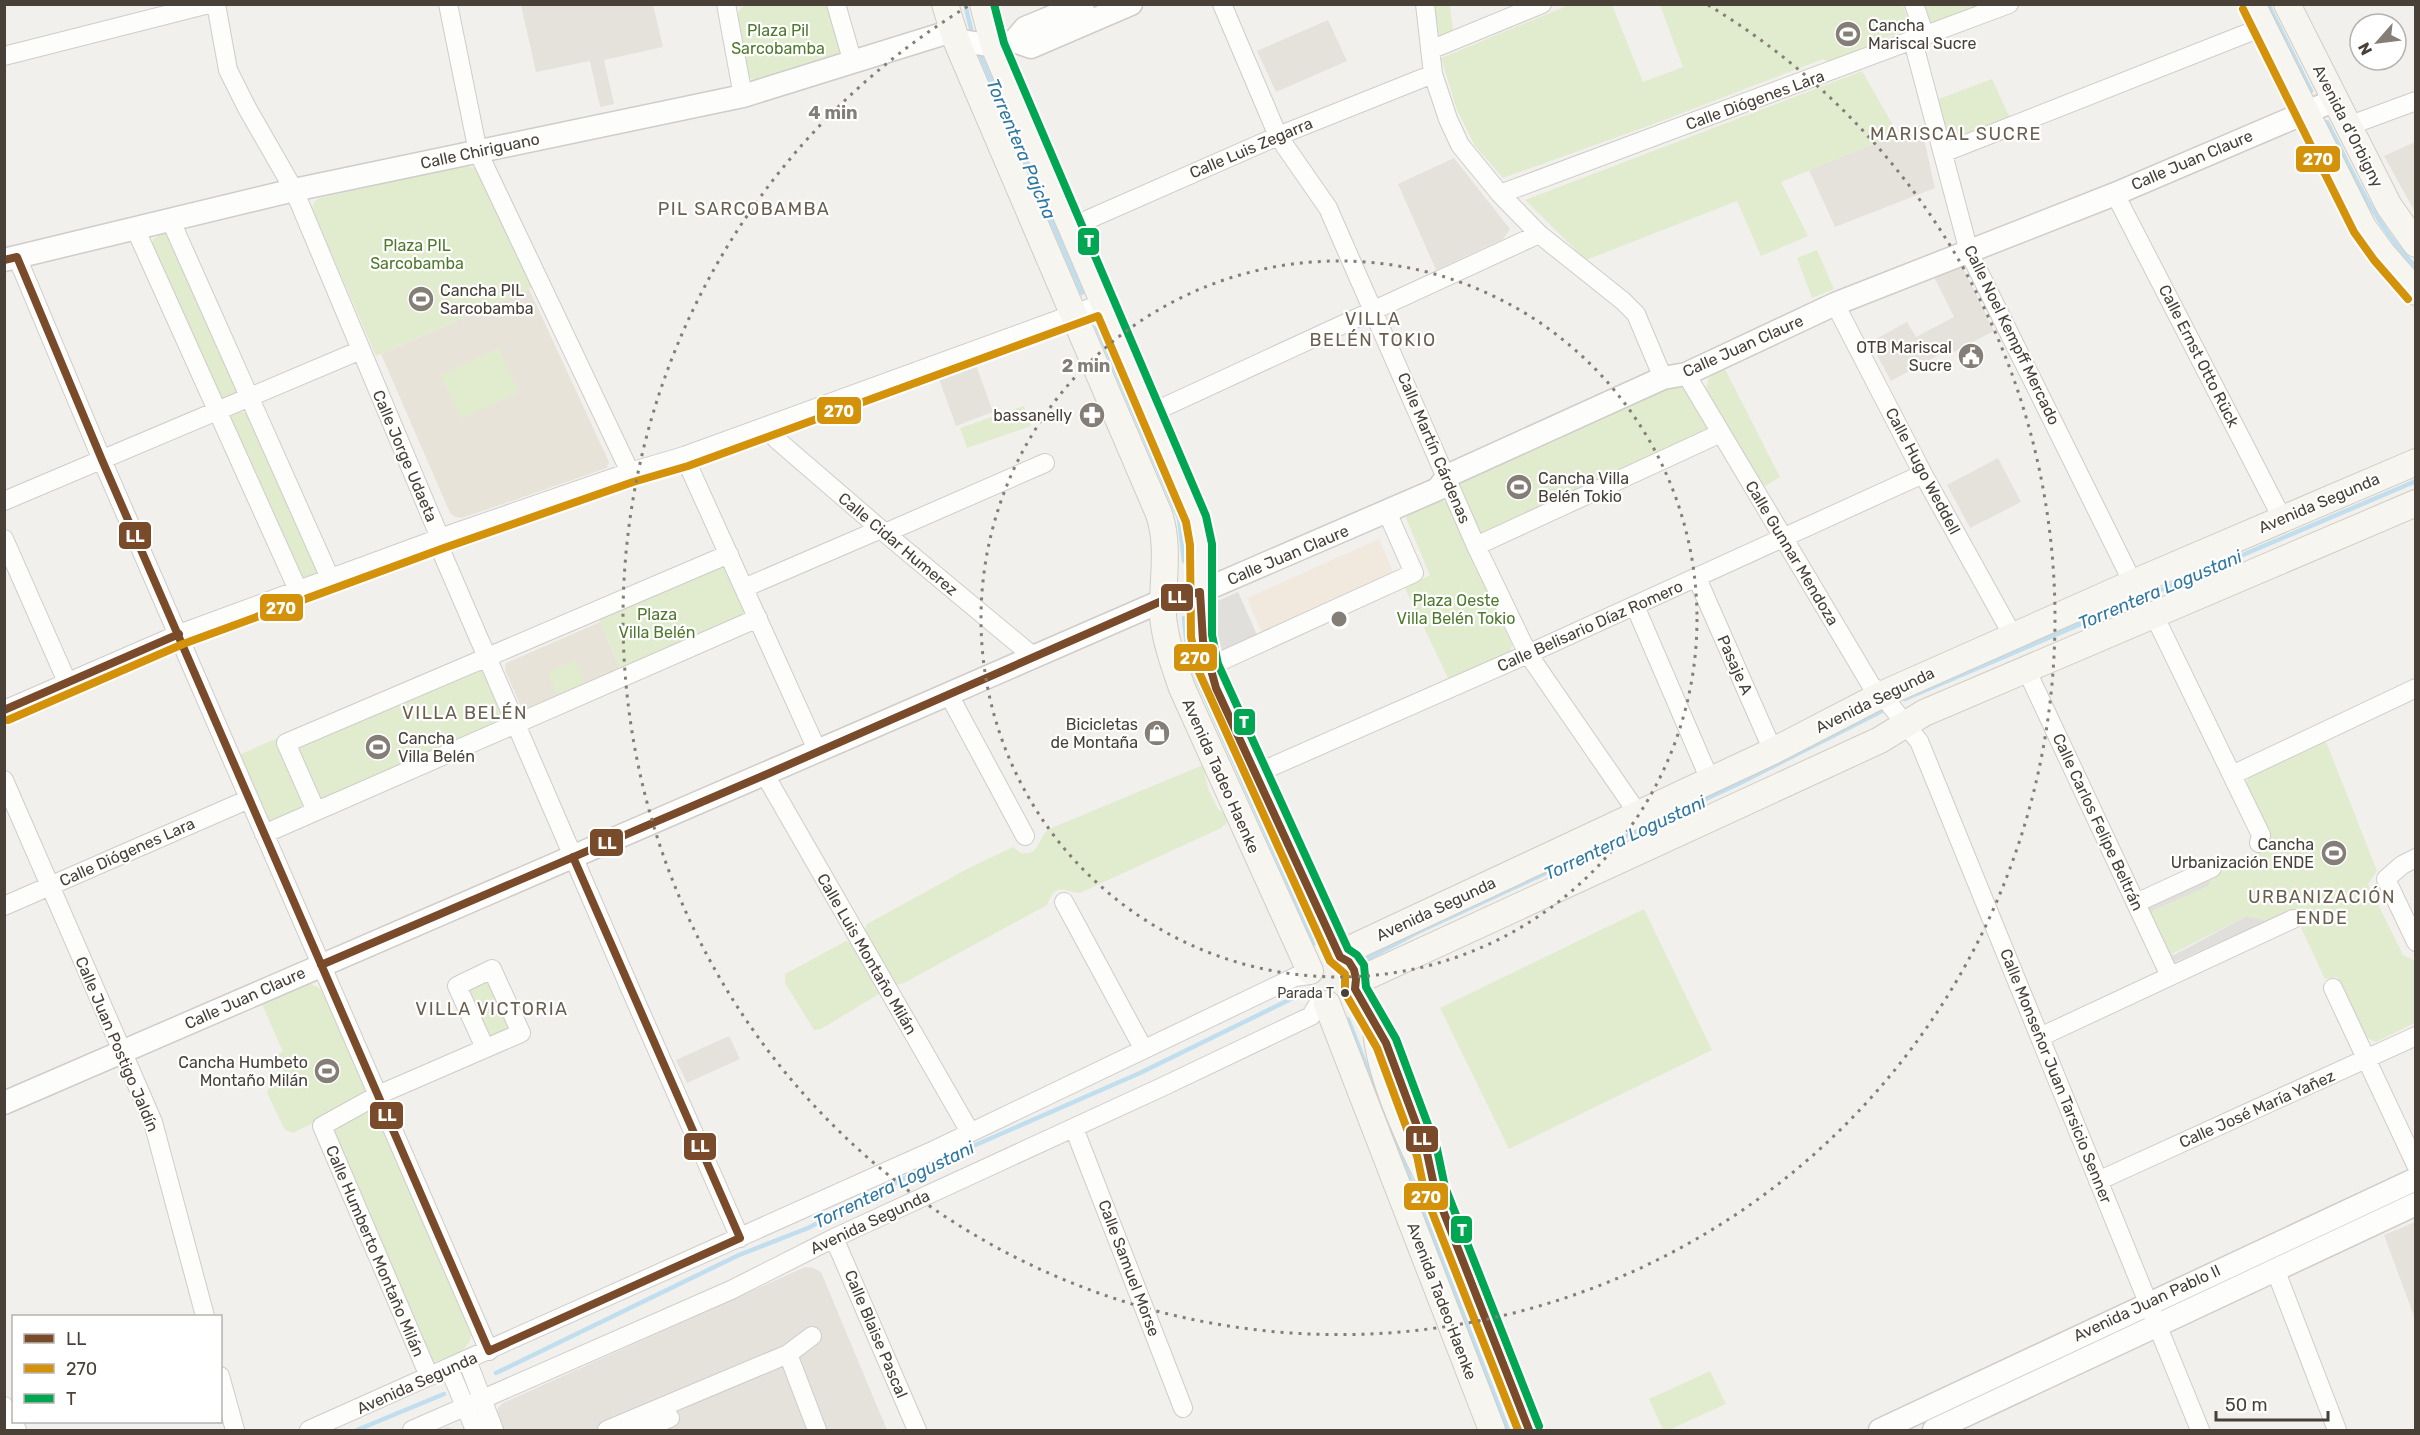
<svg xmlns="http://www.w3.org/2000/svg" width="2420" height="1435" viewBox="0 0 2420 1435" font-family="Rubik,sans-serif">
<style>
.residential{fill:#e5e2db}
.commercial{fill:#f1e8de}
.education{fill:#e8e3d9}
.green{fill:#e1ebce}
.parking{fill:#e1dfdc}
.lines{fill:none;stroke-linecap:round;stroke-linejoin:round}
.stream{stroke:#c0deee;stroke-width:4.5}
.minor-casing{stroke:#cfccc9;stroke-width:20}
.tertiary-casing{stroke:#cfccc9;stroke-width:25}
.secondary-casing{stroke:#d1cdc4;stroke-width:28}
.minor{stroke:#fdfdfc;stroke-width:18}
.tertiary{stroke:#fdfdfc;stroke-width:22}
.secondary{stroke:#f7f5f0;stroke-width:26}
.bus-1-casing{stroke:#fff;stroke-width:12}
.bus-2-casing{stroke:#fff;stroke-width:12}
.bus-3-casing{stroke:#fff;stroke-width:12}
.bus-1{stroke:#7a4b2a;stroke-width:8}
.bus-2{stroke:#d4920b;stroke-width:8}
.bus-3{stroke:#00a651;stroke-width:8}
.ring{fill:none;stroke:#847e77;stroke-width:3;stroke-dasharray:3 6}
.bus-dot{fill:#494138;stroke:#fff;stroke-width:2}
.labels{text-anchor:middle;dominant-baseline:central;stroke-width:4.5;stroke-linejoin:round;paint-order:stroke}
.bus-label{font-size:14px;fill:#494138;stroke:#fff;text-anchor:end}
.poi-label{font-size:16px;fill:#494138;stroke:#fff;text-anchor:end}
.park-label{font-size:16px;fill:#4e792d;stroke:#fff}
.street-label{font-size:16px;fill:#494138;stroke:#fff}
.neighbourhood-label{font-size:18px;letter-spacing:1.5px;fill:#6b5f50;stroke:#fff}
.water-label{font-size:18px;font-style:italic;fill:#3078a2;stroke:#fff}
.centre{fill:#847e77;stroke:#fff;stroke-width:3}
.ring-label{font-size:18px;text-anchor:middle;font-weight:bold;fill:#847e77;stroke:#fff;stroke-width:4.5;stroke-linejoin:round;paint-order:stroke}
.line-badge{stroke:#fff;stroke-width:2}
.badge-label{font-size:16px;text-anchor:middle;font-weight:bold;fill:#fff}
</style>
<rect width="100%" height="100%" fill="#f2f0ed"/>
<path class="residential" d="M521 5H653L663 47 604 60 614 104 600 107 590 61 536 72Z
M1328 20 1347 61 1276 92 1257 51Z
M1921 125 1935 188 1835 227 1809 170Z
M2415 142V212L2384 156Z
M1454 158 1510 229 1503 239 1436 270 1398 184Z
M1958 268 1964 270 1994 331 1950 354 1948 350 1891 381 1870 342 1907 322 1916 337 1954 317 1934 277Z
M976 365 993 412 956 426 939 379Z
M1998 458 2021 502 1970 528 1947 485Z
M729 1036 740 1059 687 1083 676 1060Z
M2415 1222V1319L2384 1235Z
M805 1267 813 1268 821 1272 887 1430H440L447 1427 458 1430 497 1415 498 1408 503 1403Z"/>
<path class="commercial" d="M1379 539 1394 574 1262 633 1247 598Z"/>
<path class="education" d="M529 289 609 462 607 468 462 518 455 517 450 513 381 354Z
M600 622 621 670 526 712 522 709 505 670 506 663Z"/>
<path class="green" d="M1921 4 1986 5 1929 26Z
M750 5H832L842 53 837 56 754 81 749 77 737 14 742 7Z
M1433 5H1450L1453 31 1440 36 1435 27Z
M1569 5H1612L1643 82 1683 67 1660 5H1903L1910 28 1834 60 1827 61 1823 59 1659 122 1503 178 1475 146 1457 110 1441 58Z
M1862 71 1898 134 1781 182 1808 236 1761 256 1737 201 1586 260 1525 200Z
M1992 79 2010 118 1946 142 1936 100Z
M462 165 475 168 481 174 533 287 376 356 312 208 315 201 320 198Z
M163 233 168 234 238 388 236 395 228 400 220 399 152 246 153 239Z
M1817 250 1834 289 1812 298 1797 258Z
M499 348 519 392 461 419 441 375Z
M1725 369 1780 477 1762 488 1705 393 1709 377Z
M1675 384 1687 390 1708 426 1707 431 1482 535 1478 533 1459 487 1458 480Z
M1024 406 1031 426 967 448 960 428Z
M239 411 249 414 316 568V576L305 584 229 420 233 413Z
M1440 499 1446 502 1512 645 1510 652 1505 656 1449 680 1405 588 1430 575 1406 518 1409 513Z
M724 565 745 611V615L623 674 597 615Z
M575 660 585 683 557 695 547 672Z
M481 667 504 721 321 801 296 753 297 745Z
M277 738 306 807 269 823 239 755Z
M2325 739 2377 871 2368 884 2403 955 2415 961V1023L2376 1042 2367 1038 2337 977 2325 979 2295 915 2292 912 2282 913 2267 921 2247 916 2170 955 2168 954 2149 916 2154 910 2207 886 2214 872 2262 850 2246 786 2248 777Z
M1203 765 1208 789 1218 809 1227 816 1226 824 1221 828 1080 893C1062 892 1057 880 1047 905L904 983 896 985 892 982 864 932 867 924 969 868 1013 847 1021 853C1041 856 1037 838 1049 829Z
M1644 909 1712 1050 1509 1149 1440 1008Z
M846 941 851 942 879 991V994L821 1029 814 1030 785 983V974Z
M490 979 514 1027 490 1039 467 989Z
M309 983 321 989 363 1080 365 1093 361 1099 293 1133 285 1130 267 1093 270 1084 286 1076 276 1055 283 1052 262 1004Z
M373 1106 472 1330C472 1351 451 1358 432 1362L331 1128Z
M1710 1371 1726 1404 1669 1430H1663L1649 1399Z"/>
<path class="parking" d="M1238 592 1258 637 1218 654 1211 604Z
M2214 872 2208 886 2154 910 2149 916 2142 905Z
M2247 916 2267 921 2171 964 2168 954 2174 955Z"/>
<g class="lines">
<path class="stream" d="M965 4 973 37
M2268 4 2311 91
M978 50 1082 293
M2327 122C2353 172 2375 226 2416 267
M1097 327 1179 518 1184 561
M1184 618 1187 648 1194 672 1315 943
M1905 699 2416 481
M1365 960 1418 932 1738 784 1882 711
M1348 1019 1508 1430
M496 1373 739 1255 808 1228 932 1164 1140 1073 1293 998
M357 1430 444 1394"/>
<defs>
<path id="minor" d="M216 4 228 70 247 108 294 190 440 538 442 553 629 986 740 1238
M448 4 478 152 630 472
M726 4 743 96
M836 4 853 63
M1222 4 1278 136 1328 208 1476 546 1528 654 1639 815
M1425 4 1433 74 1448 119 1460 145 1500 194 1539 234 1623 301 1636 314 1663 378
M1914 4 1925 36
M1913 41 1969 252 2133 583
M1430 50 1542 4
M4 56 209 4
M2348 126 2416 101
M1943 153 2263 27
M1500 194 2009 4
M2115 194 2282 518
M170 219 330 578
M1071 227 1278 136 1433 74
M135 228 298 590
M17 257 102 460 489 1351
M1835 304 1923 474 2013 636
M1686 374 1871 685C1890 700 1902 723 1919 741L2200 1430
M1151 413 1539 234
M770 425 776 439 885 533 1034 657
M684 456 818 752
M4 501 361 350
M885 533 1045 463
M4 539 68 684
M1476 546 1721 433
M1697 578 1773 751
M744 588 881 529
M1635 606 1710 780
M2154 615 2261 835 2259 843
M1208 667 1414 573 1387 512
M2026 669 2170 976
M949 695 1025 836
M4 710 179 634 440 538 630 472 684 456 1104 303
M1255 774 1528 654 1923 474
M765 775 970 1132
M2232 775 2416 688
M4 780 153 1122 205 1316
M316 811 286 743 729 554
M264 834 758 618
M2416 858 2402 865 2386 879 2416 942
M1064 902 1143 1048
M2136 903 2212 868
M4 906 249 799
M2333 988 2416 1165
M2040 1037 2293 919
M1074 1128 1183 1408
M2098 1181 2416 1036
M834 1238 917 1430
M2275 1269 2337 1430
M788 1354 817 1430
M467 1360 494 1430
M449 1368 475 1430
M220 1376 235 1430
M429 1376 322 1126 378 1095 521 1033 492 969 457 986 485 1048
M4 1406 17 1430
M309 1430 930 1152 1295 977 1309 975
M412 1430 731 1290 834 1238 1162 1087 1311 1016 1320 1001
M607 1430 788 1354 812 1336
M641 1430 670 1418"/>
<path id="tertiary" d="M956 40 994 46 1014 41 1025 28 1083 4
M1014 41 1031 47 1131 4
M4 260 294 190 743 96 952 31
M4 1103C391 935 778 769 1164 600L1200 592 1438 489 1447 476 1663 378 1686 374 1835 304 2115 194 2335 100
M1880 1430 2416 1179
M1934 1430 2416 1204"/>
<path id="secondary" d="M945 4 956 40 1159 514C1170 547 1162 581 1163 616 1165 640 1174 665 1182 688L1310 971
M983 4 994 46 1196 519 1201 544V636L1208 667 1255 774 1340 957
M2252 4 2363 227 2382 253 2416 292
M2287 4 2389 206 2416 244
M1345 959 1354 947 1773 751 1883 694 2133 583 2416 462
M1357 981 1880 740 1924 713 2416 503
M1355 989C1367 1006 1373 1025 1385 1042
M1327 1004 1492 1430
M1376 1030C1380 1078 1412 1147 1435 1190L1529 1430"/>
</defs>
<use href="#minor" class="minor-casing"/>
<use href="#tertiary" class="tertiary-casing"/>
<use href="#secondary" class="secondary-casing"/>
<use href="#minor" class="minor"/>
<use href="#tertiary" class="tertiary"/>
<use href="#secondary" class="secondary"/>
<defs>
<path id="bus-1" d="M4 260 17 257 102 460 489 1351 740 1238 573 857
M4 710 179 634
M321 965 765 775 1164 600 1200 592 1203 641 1216 688 1340 957 1349 962 1354 970 1356 979 1355 989 1386 1043 1427 1153 1435 1190 1529 1430"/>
<path id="bus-2" d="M2243 9 2354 232 2374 260 2408 299
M8 720 183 644 444 548 633 482 688 466 1098 316 1186 522 1190 545 1191 637 1198 670 1330 961 1345 974V993L1377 1048 1417 1156 1425 1194 1518 1430"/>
<path id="bus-3" d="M994 4 1004 43 1206 516 1212 544V635L1218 664 1348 949 1357 955 1364 965 1366 987 1396 1039 1437 1149 1445 1187 1539 1426"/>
</defs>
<use href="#bus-1" class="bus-1-casing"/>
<use href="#bus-2" class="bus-2-casing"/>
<use href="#bus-3" class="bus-3-casing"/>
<use href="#bus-1" class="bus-1"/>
<use href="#bus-2" class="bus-2"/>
<use href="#bus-3" class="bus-3"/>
</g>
<g class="ring">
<circle cx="1339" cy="619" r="358"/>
<path d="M1708 5A716 716 0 1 1 970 5"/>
</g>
<defs>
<symbol id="stadium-disc" viewBox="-11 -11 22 22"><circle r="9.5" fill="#847e77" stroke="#fff"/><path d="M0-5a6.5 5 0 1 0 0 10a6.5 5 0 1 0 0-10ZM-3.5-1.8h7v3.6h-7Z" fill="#fff"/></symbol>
<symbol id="civic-disc" viewBox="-11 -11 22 22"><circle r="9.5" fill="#847e77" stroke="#fff"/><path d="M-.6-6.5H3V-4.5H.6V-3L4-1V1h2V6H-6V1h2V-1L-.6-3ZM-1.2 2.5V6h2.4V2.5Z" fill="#fff"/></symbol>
<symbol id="pharmacy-disc" viewBox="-11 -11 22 22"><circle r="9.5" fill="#847e77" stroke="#fff"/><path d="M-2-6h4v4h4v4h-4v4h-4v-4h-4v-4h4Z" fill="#fff"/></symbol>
<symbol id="shop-disc" viewBox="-11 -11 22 22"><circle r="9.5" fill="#847e77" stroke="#fff"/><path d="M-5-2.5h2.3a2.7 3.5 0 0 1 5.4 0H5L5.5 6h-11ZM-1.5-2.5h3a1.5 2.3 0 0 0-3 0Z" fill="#fff"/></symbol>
</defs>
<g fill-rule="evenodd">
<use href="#stadium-disc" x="1833" y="19" width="30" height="30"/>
<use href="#stadium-disc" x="406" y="284" width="30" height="30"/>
<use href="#civic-disc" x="1956" y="341" width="30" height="30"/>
<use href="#pharmacy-disc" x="1077" y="400" width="30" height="30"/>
<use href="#stadium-disc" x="1504" y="472" width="30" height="30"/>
<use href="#shop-disc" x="1142" y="718" width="30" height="30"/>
<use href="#stadium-disc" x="363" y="732" width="30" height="30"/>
<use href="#stadium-disc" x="2319" y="838" width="30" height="30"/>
<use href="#stadium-disc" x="312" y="1056" width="30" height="30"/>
</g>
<circle class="bus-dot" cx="1345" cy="993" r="5"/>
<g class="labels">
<g class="bus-label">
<text x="1334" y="993">Parada T</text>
</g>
<g class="poi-label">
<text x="1868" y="25" text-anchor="start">Cancha<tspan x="1868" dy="18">Mariscal Sucre</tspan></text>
<text x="440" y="290" text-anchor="start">Cancha PIL<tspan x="440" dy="18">Sarcobamba</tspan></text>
<text x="1952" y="347">OTB Mariscal<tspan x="1952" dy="18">Sucre</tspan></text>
<text x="1072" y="415">bassanelly</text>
<text x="1538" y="478" text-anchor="start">Cancha Villa<tspan x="1538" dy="18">Belén Tokio</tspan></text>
<text x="1138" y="724">Bicicletas<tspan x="1138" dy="18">de Montaña</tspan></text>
<text x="398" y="738" text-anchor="start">Cancha<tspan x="398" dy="18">Villa Belén</tspan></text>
<text x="2314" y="844">Cancha<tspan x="2314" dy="18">Urbanización ENDE</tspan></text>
<text x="308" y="1062">Cancha Humbeto<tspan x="308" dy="18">Montaño Milán</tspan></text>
</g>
<g class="park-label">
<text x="778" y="30">Plaza Pil<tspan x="778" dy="18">Sarcobamba</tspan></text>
<text x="417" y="245">Plaza PIL<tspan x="417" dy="18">Sarcobamba</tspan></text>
<text x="1456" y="600">Plaza Oeste<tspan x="1456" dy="18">Villa Belén Tokio</tspan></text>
<text x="657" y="614">Plaza<tspan x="657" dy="18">Villa Belén</tspan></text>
</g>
<g class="street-label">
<text transform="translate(1755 100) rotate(-20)">Calle Diógenes Lara</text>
<text transform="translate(2348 126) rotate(63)">Avenida d'Orbigny</text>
<text transform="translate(1251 148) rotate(-23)">Calle Luis Zegarra</text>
<text transform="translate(480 151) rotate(-12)">Calle Chiriguano</text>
<text transform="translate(2192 160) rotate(-23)">Calle Juan Claure</text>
<text transform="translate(2012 335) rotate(64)">Calle Noel Kempff Mercado</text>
<text transform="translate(1743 346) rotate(-24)">Calle Juan Claure</text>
<text transform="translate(2199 356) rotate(63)">Calle Ernst Otto Rück</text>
<text transform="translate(1434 448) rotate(67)">Calle Martín Cárdenas</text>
<text transform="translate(405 456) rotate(67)">Calle Jorge Udaeta</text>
<text transform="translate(1923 471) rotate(62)">Calle Hugo Weddell</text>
<text transform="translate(2319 503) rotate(-23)">Avenida Segunda</text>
<text transform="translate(898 544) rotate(40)">Calle Cidar Humerez</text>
<text transform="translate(1792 553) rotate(59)">Calle Gunnar Mendoza</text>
<text transform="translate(1288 555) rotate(-23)">Calle Juan Claure</text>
<text transform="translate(1590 626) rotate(-24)">Calle Belisario Díaz Romero</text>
<text transform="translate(1735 665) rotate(66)">Pasaje A</text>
<text transform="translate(1875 700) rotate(-26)">Avenida Segunda</text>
<text transform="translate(1221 776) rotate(66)">Avenida Tadeo Haenke</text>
<text transform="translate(2098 822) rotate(65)">Calle Carlos Felipe Beltrán</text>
<text transform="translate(127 852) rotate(-24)">Calle Diógenes Lara</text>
<text transform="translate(1436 909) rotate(-25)">Avenida Segunda</text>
<text transform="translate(867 954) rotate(60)">Calle Luis Montaño Milán</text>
<text transform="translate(245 998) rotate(-24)">Calle Juan Claure</text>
<text transform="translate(117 1044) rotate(67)">Calle Juan Postigo Jaldín</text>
<text transform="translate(2056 1076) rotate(68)">Calle Monseñor Juan Tarsicio Senner</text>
<text transform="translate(2257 1109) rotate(-24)">Calle José María Yañez</text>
<text transform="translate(870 1222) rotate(-25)">Avenida Segunda</text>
<text transform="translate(375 1251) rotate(67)">Calle Humberto Montaño Milán</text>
<text transform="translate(1129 1268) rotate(69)">Calle Samuel Morse</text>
<text transform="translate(1442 1301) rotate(69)">Avenida Tadeo Haenke</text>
<text transform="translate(2147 1303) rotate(-25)">Avenida Juan Pablo II</text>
<text transform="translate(876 1334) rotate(67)">Calle Blaise Pascal</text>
<text transform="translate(417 1383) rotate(-24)">Avenida Segunda</text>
</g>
<g class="neighbourhood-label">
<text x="1956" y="134">MARISCAL SUCRE</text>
<text x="744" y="209">PIL SARCOBAMBA</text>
<text x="1373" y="319">VILLA<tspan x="1373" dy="21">BELÉN TOKIO</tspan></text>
<text x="465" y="713">VILLA BELÉN</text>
<text x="2322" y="897">URBANIZACIÓN<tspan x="2322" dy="21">ENDE</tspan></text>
<text x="492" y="1009">VILLA VICTORIA</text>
</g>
<g class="water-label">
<text transform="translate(1021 149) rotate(67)">Torrentera Pajcha</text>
<text transform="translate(2160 590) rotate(-23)">Torrentera Logustani</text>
<text transform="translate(1625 838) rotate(-25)">Torrentera Logustani</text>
<text transform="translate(894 1185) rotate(-26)">Torrentera Logustani</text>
</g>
</g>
<circle cx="1339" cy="619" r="9" class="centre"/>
<g class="ring-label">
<text x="833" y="119">4 min</text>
<text x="1086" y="372">2 min</text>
</g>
<g class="line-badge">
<rect x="2295" y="145" width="46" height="28" rx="6" fill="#d4920b"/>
<rect x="1077" y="227" width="23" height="29" rx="6" fill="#00a651"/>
<rect x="816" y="396" width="46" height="29" rx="6" fill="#d4920b"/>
<rect x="118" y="521" width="34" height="29" rx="6" fill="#7a4b2a"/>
<rect x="1160" y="583" width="34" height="29" rx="6" fill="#7a4b2a"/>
<rect x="259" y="593" width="45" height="29" rx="6" fill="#d4920b"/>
<rect x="1173" y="643" width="45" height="29" rx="6" fill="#d4920b"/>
<rect x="1233" y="708" width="23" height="28" rx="6" fill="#00a651"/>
<rect x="589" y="828" width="35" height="29" rx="6" fill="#7a4b2a"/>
<rect x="369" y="1101" width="35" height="29" rx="6" fill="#7a4b2a"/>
<rect x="1405" y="1125" width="34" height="28" rx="6" fill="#7a4b2a"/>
<rect x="683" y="1132" width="34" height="29" rx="6" fill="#7a4b2a"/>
<rect x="1403" y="1182" width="46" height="29" rx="6" fill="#d4920b"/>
<rect x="1450" y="1215" width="23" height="29" rx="6" fill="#00a651"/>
</g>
<g class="badge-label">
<text x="2318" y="165">270</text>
<text x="1089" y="247">T</text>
<text x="839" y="417">270</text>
<text x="135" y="542">LL</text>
<text x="1177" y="603">LL</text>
<text x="281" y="614">270</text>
<text x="1195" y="664">270</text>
<text x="1244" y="728">T</text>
<text x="607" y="849">LL</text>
<text x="387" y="1121">LL</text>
<text x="1422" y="1145">LL</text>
<text x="700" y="1152">LL</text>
<text x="1426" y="1203">270</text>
<text x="1462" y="1236">T</text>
</g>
<rect width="2420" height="1435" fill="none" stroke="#494138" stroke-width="12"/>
<rect x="12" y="1315" width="210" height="108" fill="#ffffff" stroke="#b6b3af" stroke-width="1.5"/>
<rect x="24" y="1334" width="30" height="9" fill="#7a4b2a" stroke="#b6b3af" stroke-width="1.5"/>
<text x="66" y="1345" font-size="18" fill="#494138">LL</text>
<rect x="24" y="1364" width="30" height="9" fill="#d4920b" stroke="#b6b3af" stroke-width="1.5"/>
<text x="66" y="1375" font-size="18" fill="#494138">270</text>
<rect x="24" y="1394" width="30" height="9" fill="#00a651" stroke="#b6b3af" stroke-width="1.5"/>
<text x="66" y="1405" font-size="18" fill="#494138">T</text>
<g transform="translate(2378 42) rotate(242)"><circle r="28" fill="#ffffff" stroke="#b6b3af" stroke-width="1.5"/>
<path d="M0-4.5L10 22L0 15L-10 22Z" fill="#847e77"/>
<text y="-9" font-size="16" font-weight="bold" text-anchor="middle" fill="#494138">N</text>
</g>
<path d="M2216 1411v9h112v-9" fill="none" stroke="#494138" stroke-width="3"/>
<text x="2225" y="1411" font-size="18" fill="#494138" stroke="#ffffff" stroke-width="4.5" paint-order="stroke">50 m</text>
</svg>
